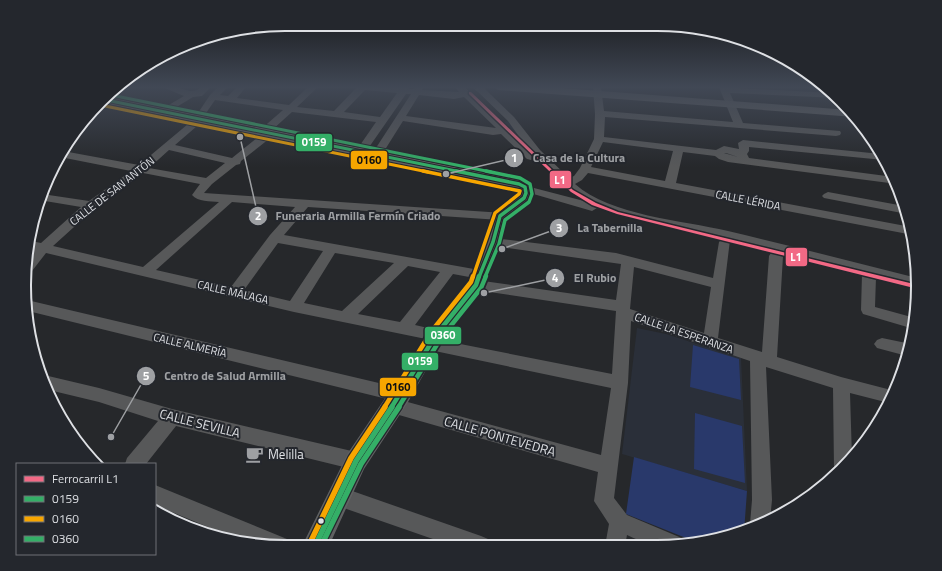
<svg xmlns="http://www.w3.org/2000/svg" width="942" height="571" viewBox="0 0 942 571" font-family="'Titillium Web',sans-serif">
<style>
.built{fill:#2a2f39}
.green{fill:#29396b}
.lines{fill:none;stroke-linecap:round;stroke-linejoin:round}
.minor{fill:#575859;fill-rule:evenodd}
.major{fill:#606162;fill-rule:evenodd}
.tram{stroke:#5d5f61;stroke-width:1}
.bus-1-far3-casing{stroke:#24272d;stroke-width:5}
.bus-1-far2-casing{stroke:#24272d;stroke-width:6}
.bus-1-far1-casing{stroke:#24272d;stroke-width:8}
.bus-1-casing{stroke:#24272d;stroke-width:8}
.bus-2-far3-casing{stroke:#24272d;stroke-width:5}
.bus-2-far2-casing{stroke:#24272d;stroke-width:6}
.bus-2-far1-casing{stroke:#24272d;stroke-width:8}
.bus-2-casing{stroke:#24272d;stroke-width:8}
.bus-3-far3-casing{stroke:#24272d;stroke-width:5}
.bus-3-far2-casing{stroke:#24272d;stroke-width:6}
.bus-3-far1-casing{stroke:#24272d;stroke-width:8}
.bus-3-casing{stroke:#24272d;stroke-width:8}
.bus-1-far3{stroke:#34af67;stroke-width:3}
.bus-1-far2{stroke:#34af67;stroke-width:3.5}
.bus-1-far1{stroke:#34af67;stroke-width:4.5}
.bus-1{stroke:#34af67;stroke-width:5.5}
.bus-2-far3{stroke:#f7a600;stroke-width:3}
.bus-2-far2{stroke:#f7a600;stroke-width:3.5}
.bus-2-far1{stroke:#f7a600;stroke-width:4.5}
.bus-2{stroke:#f7a600;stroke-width:5.5}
.bus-3-far3{stroke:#34af67;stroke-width:3}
.bus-3-far2{stroke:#34af67;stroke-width:3.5}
.bus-3-far1{stroke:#34af67;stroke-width:4.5}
.bus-3{stroke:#34af67;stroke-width:5.5}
.rail-1-casing{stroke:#24272d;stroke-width:3}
.rail-1{fill:#f26985;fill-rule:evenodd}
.bus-dot{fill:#dee0e4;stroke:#24272d;stroke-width:1.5}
.labels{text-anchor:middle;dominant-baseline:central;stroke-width:4;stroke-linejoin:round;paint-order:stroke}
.street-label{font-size:11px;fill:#dee0e4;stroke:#24272d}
.near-street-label{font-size:13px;fill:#dee0e4;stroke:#24272d}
.near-poi-label{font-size:13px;fill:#dee0e4;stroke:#24272d;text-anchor:start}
.rim{fill:none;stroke:#dee0e4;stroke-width:2}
.leader{fill:none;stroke:#9ea0a3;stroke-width:1.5}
.callout-dot{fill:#9ea0a3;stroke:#24272d;stroke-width:1.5}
.mark-label{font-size:12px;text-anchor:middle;font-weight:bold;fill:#fff}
.callout-label{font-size:12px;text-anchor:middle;font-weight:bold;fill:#9ea0a3;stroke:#24272d;stroke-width:4;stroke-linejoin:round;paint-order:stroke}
.line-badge{stroke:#24272d;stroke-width:1.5}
.badge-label{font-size:11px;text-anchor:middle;font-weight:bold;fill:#fff}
.pale-badge-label{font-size:11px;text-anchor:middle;font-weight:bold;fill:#111}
</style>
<rect width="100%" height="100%" fill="#26282b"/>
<path class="built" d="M511 120 529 145 592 203 918 285V288L617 214 599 208 570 192 500 123Z
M637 328 666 334 741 358 747 491 622 454Z"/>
<path class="green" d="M693 345 739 359 741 400 690 387Z
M695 413 742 426 745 483 694 469Z
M634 457 747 491 744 532 696 542 626 514Z"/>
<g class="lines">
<path class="minor" d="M162 87C166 87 171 87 176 87 186 89 192 95 201 87H211L202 96 193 97 165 114 160 111 162 109 184 96Z
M218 87H228L220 95 228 96 237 87H246L237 98 289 105 308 87H318L297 107 334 111 357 87H410L409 89H414L415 87H424L422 90 459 92 455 87H464L527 148 508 121 476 90V87H485V89L514 117 540 150 569 178 574 176 580 168 594 139 595 114 593 87H601L604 111 733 122 719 87 832 93 838 98 730 93 743 123 840 131 841 133 840 135 836 136 605 117 604 137 716 150 724 146 739 149 738 143 743 140 881 154 884 160 749 147V151L747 154 749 158 894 177 897 184 728 162 719 159 715 156 683 152 676 183 911 227 913 235 588 173 582 180 575 184C611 216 682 220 728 231 791 246 854 262 917 278L918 288 876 277 875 307 915 318 914 329 863 314 861 310 862 274 781 253 783 256 777 357 841 377 895 391 889 403 850 393 852 458 836 475 834 469 833 388 766 367 772 500 770 520 752 528 750 524 752 500 750 361 631 321 628 383 614 498 627 515 684 539 687 544C660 549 651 546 627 535L625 546H605L609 524 594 501 598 472 392 413 386 410 383 405 387 399 28 311 27 300 400 388 406 390 408 395 404 401 601 455 611 388 430 350 425 348 422 344 426 339 294 312 46 253 32 271 26 272 29 257 34 250 30 249 31 241 41 243 81 207 39 200 42 194 89 201 131 171 60 157 63 151 139 165 194 119 210 95ZM365 90 397 93 380 117 344 112ZM406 94H411L372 154 373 156H381L403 121 493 135 501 134 527 159 531 160 536 158 577 197 584 201 534 188 528 191 530 193 592 211 597 208 624 217 723 238 719 242 713 278 616 253 493 238 488 239 487 242 488 245 493 246 621 264 616 300 476 280 471 281 469 285 471 289 476 290 616 311 612 374 440 340 444 335 441 331 415 325 453 274 480 279 485 277 487 274 485 271 284 235 308 207 500 220 506 216 504 213 204 193 212 184 236 165 240 164 241 161 274 135 275 133 272 130 292 112 376 122 356 151 357 153H365ZM419 95 454 99 464 97 496 128 406 116ZM215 100 283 110 260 130 259 132 262 134 232 158 175 145 204 120 206 118 204 116ZM603 142 673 151 665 181 591 167ZM169 150 225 163 206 178 149 168ZM724 153H726L738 157ZM143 173 200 184 192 195C198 202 210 201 219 202L143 267 53 246 95 208ZM232 202 295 207 270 235 231 287 156 270ZM730 240 775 252 771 253 769 256 762 352 718 338ZM278 243 323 251 290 301 244 290ZM335 253 394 263 342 311 304 303ZM408 266 440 272 400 322 358 314ZM634 267 711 287 704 333 630 309Z
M828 192 904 206 907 214 824 198 822 196 824 194Z
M882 338 911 344 907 356 877 348 874 344 877 340Z
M44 375 99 388 172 409 356 452 363 455 365 461 363 467 356 470 176 426 146 464H125L127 458 158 421 99 402 49 390 41 376Z
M155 485 287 539 290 546H268L244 542 155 505Z
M338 486 481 536 488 539 491 546H453L338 506 331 503 328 496 331 489Z"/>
<path class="major" d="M493 87H548L849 110 855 117 498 90Z
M109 97 519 180 530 184 532 187 533 193 532 198 507 218 501 242 485 285 443 340 408 402 364 469 329 546H302L348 453 392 388 429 330 468 282 485 242 492 216 517 196 518 189 103 103Z"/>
<path class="tram" d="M464 87 470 93
M473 87 477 91"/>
<defs>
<path id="bus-1-far3" d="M106 100 461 172"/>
<path id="bus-1-far2" d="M456 171 519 184 525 187 526 193 524 198 500 216 493 242 479 277"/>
<path id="bus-1-far1" d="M391 408 436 335 476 285 479 276"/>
<path id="bus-1" d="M315 546 356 461 392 407"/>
<path id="bus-2-far3" d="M105 106 428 172"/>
<path id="bus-2-far2" d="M423 171 520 191 519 194 495 213 473 277"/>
<path id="bus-2-far1" d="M384 408 431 332 471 282 473 276"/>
<path id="bus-2" d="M310 543 351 458 385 407"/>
<path id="bus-3-far3" d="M111 95 491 172"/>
<path id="bus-3-far2" d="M485 277 499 244 505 220 529 202 532 194 530 184 520 178 486 171"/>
<path id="bus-3-far1" d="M398 408 441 338 481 288 486 276"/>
<path id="bus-3" d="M321 546 361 464 399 407"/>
</defs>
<use href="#bus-1-far3" class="bus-1-far3-casing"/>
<use href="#bus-1-far2" class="bus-1-far2-casing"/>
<use href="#bus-1-far1" class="bus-1-far1-casing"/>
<use href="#bus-1" class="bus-1-casing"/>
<use href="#bus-2-far3" class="bus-2-far3-casing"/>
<use href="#bus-2-far2" class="bus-2-far2-casing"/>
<use href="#bus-2-far1" class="bus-2-far1-casing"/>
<use href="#bus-2" class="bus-2-casing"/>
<use href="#bus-3-far3" class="bus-3-far3-casing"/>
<use href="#bus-3-far2" class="bus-3-far2-casing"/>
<use href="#bus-3-far1" class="bus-3-far1-casing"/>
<use href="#bus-3" class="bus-3-casing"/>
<use href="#bus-1-far3" class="bus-1-far3"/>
<use href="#bus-1-far2" class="bus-1-far2"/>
<use href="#bus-1-far1" class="bus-1-far1"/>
<use href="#bus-1" class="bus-1"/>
<use href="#bus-2-far3" class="bus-2-far3"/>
<use href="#bus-2-far2" class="bus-2-far2"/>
<use href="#bus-2-far1" class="bus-2-far1"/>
<use href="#bus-2" class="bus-2"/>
<use href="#bus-3-far3" class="bus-3-far3"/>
<use href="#bus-3-far2" class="bus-3-far2"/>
<use href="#bus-3-far1" class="bus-3-far1"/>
<use href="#bus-3" class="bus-3"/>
<defs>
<path id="rail-1" d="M469 92H471L573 190 596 203 618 212 918 285V289L617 214 592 205 571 192 469 94Z"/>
</defs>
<use href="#rail-1" class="rail-1-casing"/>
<use href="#rail-1" class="rail-1"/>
</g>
<linearGradient id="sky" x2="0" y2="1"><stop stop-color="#151618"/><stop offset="0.52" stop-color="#414855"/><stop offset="1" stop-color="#414855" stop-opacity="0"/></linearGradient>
<rect width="942" height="167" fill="url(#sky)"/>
<defs>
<symbol id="cafe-bare" viewBox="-9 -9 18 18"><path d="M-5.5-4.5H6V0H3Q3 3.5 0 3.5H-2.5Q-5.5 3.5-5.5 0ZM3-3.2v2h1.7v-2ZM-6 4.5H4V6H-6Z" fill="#9ea0a3" stroke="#24272d" stroke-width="2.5" paint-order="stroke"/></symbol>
</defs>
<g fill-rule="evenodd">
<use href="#cafe-bare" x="242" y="442" width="25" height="25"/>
</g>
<circle class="bus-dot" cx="321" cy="521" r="3.5"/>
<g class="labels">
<g class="street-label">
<text transform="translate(112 191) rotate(-38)">CALLE DE SAN ANTÓN</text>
<text transform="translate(748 200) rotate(11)">CALLE LÉRIDA</text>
<text transform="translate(233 292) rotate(13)">CALLE MÁLAGA</text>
<text transform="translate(684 333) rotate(19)">CALLE LA ESPERANZA</text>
<text transform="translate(190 345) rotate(13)">CALLE ALMERÍA</text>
</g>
<g class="near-street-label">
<text transform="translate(200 423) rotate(14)">CALLE SEVILLA</text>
<text transform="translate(500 436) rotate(16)">CALLE PONTEVEDRA</text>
</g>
<g class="near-poi-label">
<text x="268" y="454">Melilla</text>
</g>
</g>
<path d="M0 0H942V571H0ZM285 31H657A254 254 0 0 1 911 285V286A254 254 0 0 1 657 540H285A254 254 0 0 1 31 286V285A254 254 0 0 1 285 31Z" fill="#24272d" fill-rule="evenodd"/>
<path class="rim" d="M285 31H657A254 254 0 0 1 911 285V286A254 254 0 0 1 657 540H285A254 254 0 0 1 31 286V285A254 254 0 0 1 285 31Z"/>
<path class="leader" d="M446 174L514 158M240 137L258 216M502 249L559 228M484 293L555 278M111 437L146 376"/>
<g class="callout-dot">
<circle cx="446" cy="174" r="4"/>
<circle cx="240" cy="137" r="4"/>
<circle cx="502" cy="249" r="4"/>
<circle cx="484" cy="293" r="4"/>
<circle cx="111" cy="437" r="4"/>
<circle cx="514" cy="158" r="10"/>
<circle cx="258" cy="216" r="10"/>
<circle cx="559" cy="228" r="10"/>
<circle cx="555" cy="278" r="10"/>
<circle cx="146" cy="376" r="10"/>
</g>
<g class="mark-label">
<text x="514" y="162">1</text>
<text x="258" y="220">2</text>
<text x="559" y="232">3</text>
<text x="555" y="282">4</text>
<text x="146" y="380">5</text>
</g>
<g class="callout-label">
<text x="579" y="162">Casa de la Cultura</text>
<text x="358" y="220">Funeraria Armilla Fermín Criado</text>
<text x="610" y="232">La Tabernilla</text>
<text x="595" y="282">El Rubio</text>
<text x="225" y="380">Centro de Salud Armilla</text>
</g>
<g class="line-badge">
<rect x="295" y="133" width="38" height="19" rx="4" fill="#34af67"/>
<rect x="350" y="150" width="38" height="20" rx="4" fill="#f7a600"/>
<rect x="549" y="170" width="23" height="19" rx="4" fill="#f26985"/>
<rect x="785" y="247" width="23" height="20" rx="4" fill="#f26985"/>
<rect x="424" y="326" width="38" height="19" rx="4" fill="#34af67"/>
<rect x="401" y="352" width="38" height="19" rx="4" fill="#34af67"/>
<rect x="379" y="377" width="38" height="20" rx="4" fill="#f7a600"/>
</g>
<g class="badge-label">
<text x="314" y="146">0159</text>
<text x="560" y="184">L1</text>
<text x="796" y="261">L1</text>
<text x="443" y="339">0360</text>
<text x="420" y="365">0159</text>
</g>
<g class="pale-badge-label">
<text x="369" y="164">0160</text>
<text x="398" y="391">0160</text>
</g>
<rect x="16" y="463" width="140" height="92" fill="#24272d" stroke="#6e7176"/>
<rect x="24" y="476" width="20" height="6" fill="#f26985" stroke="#6e7176"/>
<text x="52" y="483" font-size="12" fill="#dee0e4">Ferrocarril L1</text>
<rect x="24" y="496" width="20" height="6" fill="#34af67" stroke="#6e7176"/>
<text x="52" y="503" font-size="12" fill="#dee0e4">0159</text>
<rect x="24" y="516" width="20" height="6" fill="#f7a600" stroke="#6e7176"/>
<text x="52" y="523" font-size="12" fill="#dee0e4">0160</text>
<rect x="24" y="536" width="20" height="6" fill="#34af67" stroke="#6e7176"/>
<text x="52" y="543" font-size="12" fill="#dee0e4">0360</text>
</svg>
